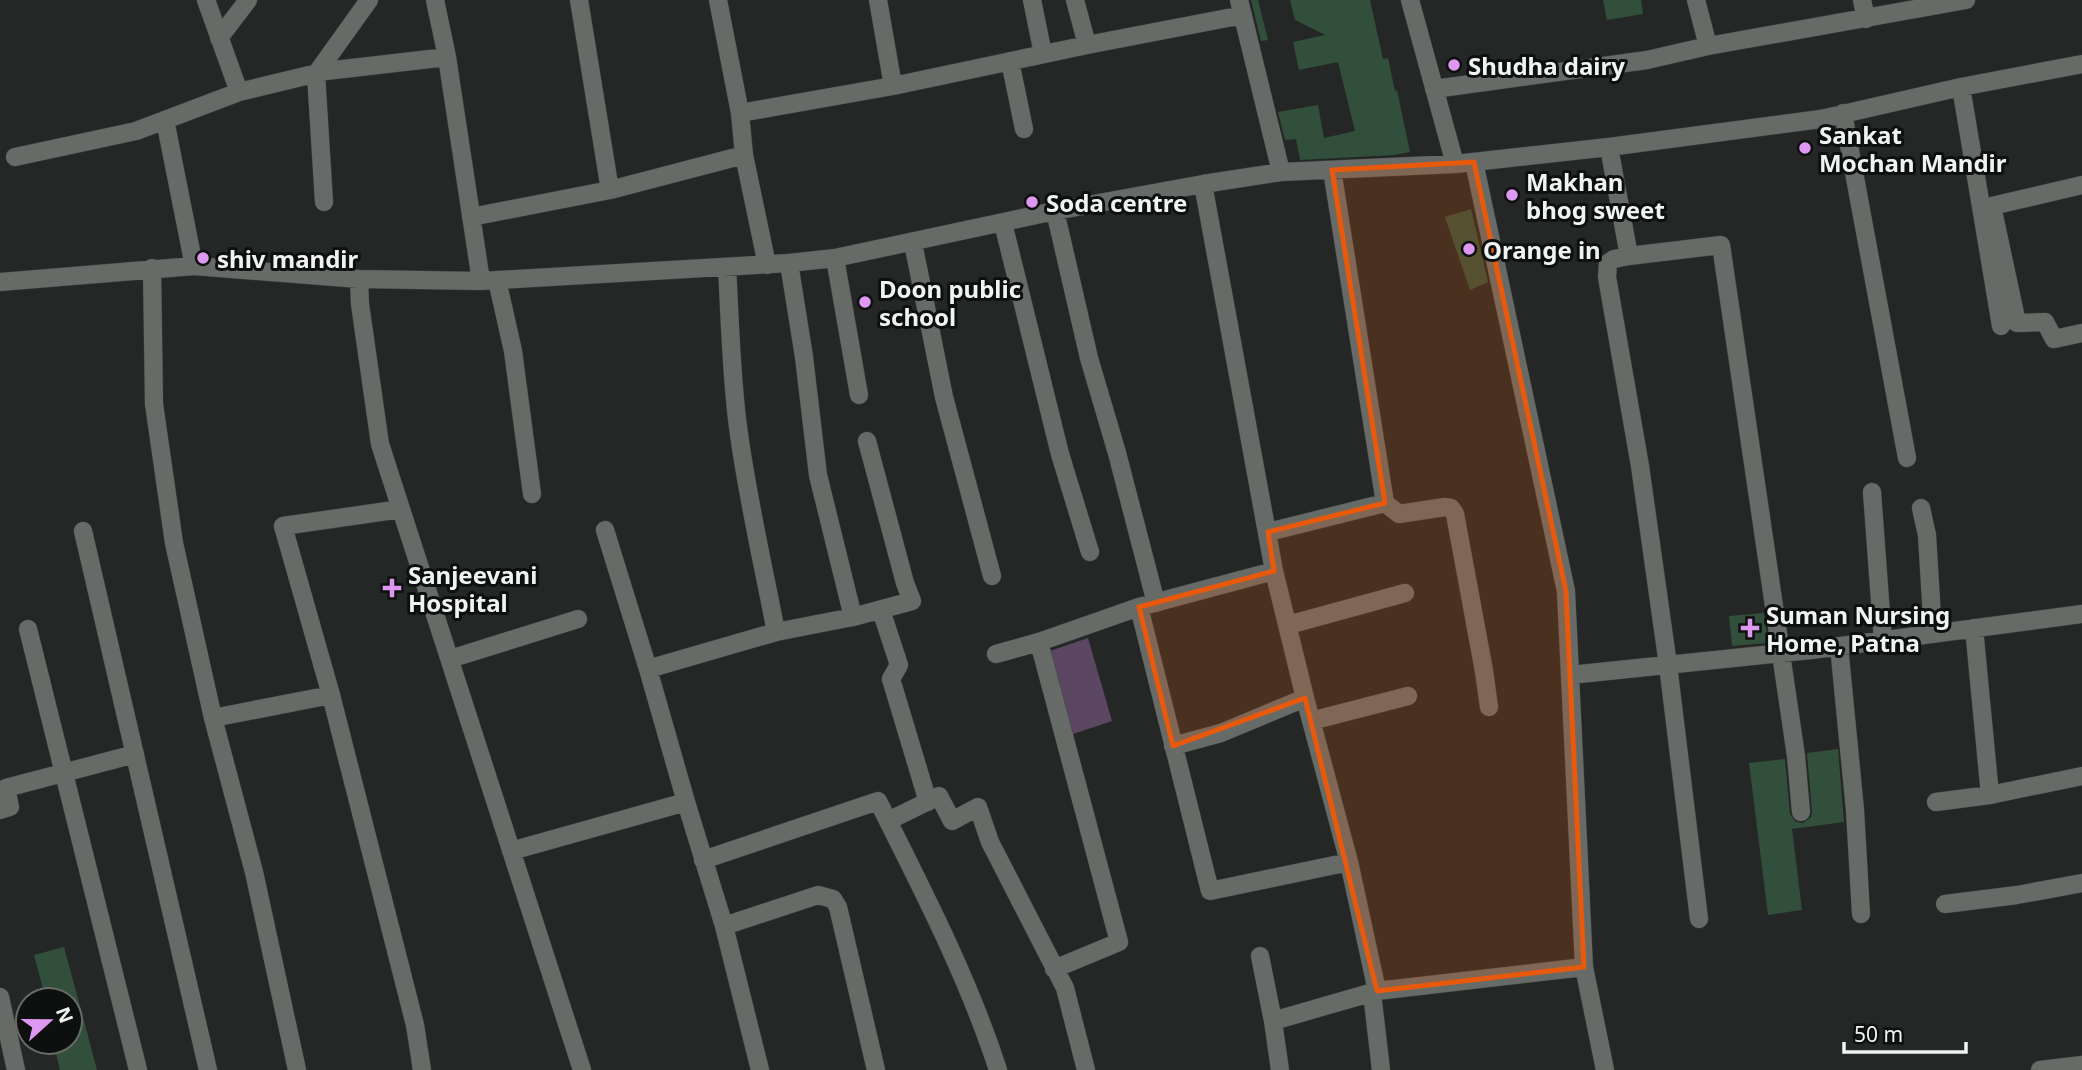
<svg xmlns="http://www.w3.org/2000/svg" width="2082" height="1070" viewBox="0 0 2082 1070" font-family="'Noto Sans',sans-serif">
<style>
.green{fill:#5b4761}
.building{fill:#314f3b}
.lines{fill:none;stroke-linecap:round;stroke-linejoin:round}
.minor-casing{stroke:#3f4240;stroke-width:19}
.minor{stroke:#676b68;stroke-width:18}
.marked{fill:#e8590c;fill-opacity:0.2;stroke:#e8590c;stroke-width:5;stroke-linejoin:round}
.poi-dot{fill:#de98f2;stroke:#0e100f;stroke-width:2.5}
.labels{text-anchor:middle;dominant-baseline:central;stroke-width:6;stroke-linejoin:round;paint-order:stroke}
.poi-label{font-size:24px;font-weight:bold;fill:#f1f3f2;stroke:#0e100f;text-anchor:start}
</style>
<rect width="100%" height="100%" fill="#242725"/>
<path class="green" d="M1088 638 1112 721 1070 735 1047 652Z"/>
<path class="building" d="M1251 0H1258L1268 40 1261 41Z
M1290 0H1370L1383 59 1388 58 1395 91 1397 90 1410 152 1394 155 1300 160 1296 139 1285 140 1278 112 1318 105 1324 138 1355 131 1338 62 1299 70 1293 42 1325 35 1295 20Z
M1603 0H1641L1643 14 1607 20Z
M1471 209 1488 282 1470 290 1445 217Z
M1764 613 1768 643 1732 646 1729 616Z
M1838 749 1844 822 1792 829 1802 910 1768 915 1749 763 1785 759 1790 814 1796 822 1803 823 1811 817 1812 812 1807 753Z
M64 947 83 1017 97 1070H60L53 1042H70V1000H46L34 955Z"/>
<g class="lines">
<defs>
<path id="minor" d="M206 0 239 92 326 71 447 57
M435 0 447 57 481 281
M579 0 610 190
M718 0 740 113 744 155 767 265
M1032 0 1043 54
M1075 0 1087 45
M1239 0 1281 172
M1410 0 1455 164
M1696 0 1708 46
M1862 0 1866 19
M219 38 248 0
M1010 61 1024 129
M893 86 1087 45 1243 15
M1961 87 2001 326
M1434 89 1647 60 1708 46 1966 0
M740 113 893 86 878 0
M1843 113 1907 458
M165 120 194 266
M1609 147 1629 256 1721 245 1796 756 1801 812
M15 157 136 131 239 92
M1474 162 1566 591 1584 967 1605 1070
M2082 185 1992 206 2017 323 2045 322 2054 339 2082 333
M324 202 316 74 369 0
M1055 211 1089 358 1117 453 1156 603
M471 217 610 190 744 155
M1003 223 1060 454 1090 552
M913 243 944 397 992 576
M1629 256 1614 259 1608 263 1607 277 1640 466 1668 665 1699 919
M835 258 859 395
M789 263 804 357 818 475 853 617
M727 267C730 320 731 374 738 427 747 496 763 564 776 632
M152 268 154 404 174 543 213 718 254 872 297 1070
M359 279 360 304 380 444 582 1070
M497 280 513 351 532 494
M0 282 194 266 359 279 481 281 789 263 835 258 1055 211 1203 184 1281 172 1455 164 1609 147 1821 119 1961 87 2082 64
M1872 492 1883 641
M1385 503 1399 514 1445 507 1451 508 1455 514 1484 671 1489 707
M1921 508 1927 535 1933 634
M401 509 283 526 331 695 415 1025 422 1070
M605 530 648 669
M83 531 208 1070
M1268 532 1385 503 1332 170
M1274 571 1305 698 1349 862 1377 991 1584 967
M1139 607 1210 891 1349 862
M881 610 899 665 891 679 928 802
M1288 625 1405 593
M1974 628 1990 795
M28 629 138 1070
M1039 642 1119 942 1054 969
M1839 646 1855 810 1861 914
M996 654 1039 642 1139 607 1274 571 1203 184
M450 659 578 619
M1570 675 1811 650 2082 614
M213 718 331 695
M1311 721 1408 696
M1173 746 1221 733 1305 698
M686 802 724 926 760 1070
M1936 802 1990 795 2082 776
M0 810 10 807 6 788 135 754
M888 821 939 796 952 821 978 807 990 842 1065 988 1086 1070
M511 851 686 802 648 669 776 632 853 617 912 601 905 583 867 441
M703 860 878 801C922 889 968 977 998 1070
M1945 904 2017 895 2082 883
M724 926 818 895 833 899 838 907 876 1070
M1260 956 1273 1021 1280 1070
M1372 993 1381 1070
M0 997 16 1070
M1273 1021 1377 991
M2040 1070 2082 1065"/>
</defs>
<use href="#minor" class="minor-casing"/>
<use href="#minor" class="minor"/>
</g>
<path class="marked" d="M1474 162 1566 591 1584 967 1377 991 1305 698 1173 746 1139 607 1274 571 1268 532 1385 503 1332 170Z"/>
<g class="poi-dot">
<circle cx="1454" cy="65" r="7"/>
<circle cx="1805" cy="148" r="7"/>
<circle cx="1512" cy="195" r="7"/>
<circle cx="1032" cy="202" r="7"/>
<circle cx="1469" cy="249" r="7"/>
<circle cx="203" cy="258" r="7"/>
<circle cx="865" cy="302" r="7"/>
<path d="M388.5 577.5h7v7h7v7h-7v7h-7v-7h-7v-7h7z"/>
<path d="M1746.5 617.5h7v7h7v7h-7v7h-7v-7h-7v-7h7z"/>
</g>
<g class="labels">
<g class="poi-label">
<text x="1468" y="65">Shudha dairy</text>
<text x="1819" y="134">Sankat<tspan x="1819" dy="28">Mochan Mandir</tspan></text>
<text x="1526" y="181">Makhan<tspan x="1526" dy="28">bhog sweet</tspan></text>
<text x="1046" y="202">Soda centre</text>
<text x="1483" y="249">Orange in</text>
<text x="217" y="258">shiv mandir</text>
<text x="879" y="288">Doon public<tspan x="879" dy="28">school</tspan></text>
<text x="408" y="574">Sanjeevani<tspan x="408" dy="28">Hospital</tspan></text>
<text x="1766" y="614">Suman Nursing<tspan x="1766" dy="28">Home, Patna</tspan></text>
</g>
</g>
<g transform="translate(49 1021) rotate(69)"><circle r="33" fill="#0e100f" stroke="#696b6a" stroke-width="2"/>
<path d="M0-5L12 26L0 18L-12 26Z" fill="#de98f2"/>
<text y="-10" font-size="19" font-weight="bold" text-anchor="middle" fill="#f1f3f2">N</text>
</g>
<path d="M1844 1042v10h122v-10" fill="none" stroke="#f1f3f2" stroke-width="3.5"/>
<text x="1854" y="1042" font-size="21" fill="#f1f3f2" stroke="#0e100f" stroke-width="5" paint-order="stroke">50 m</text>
</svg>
